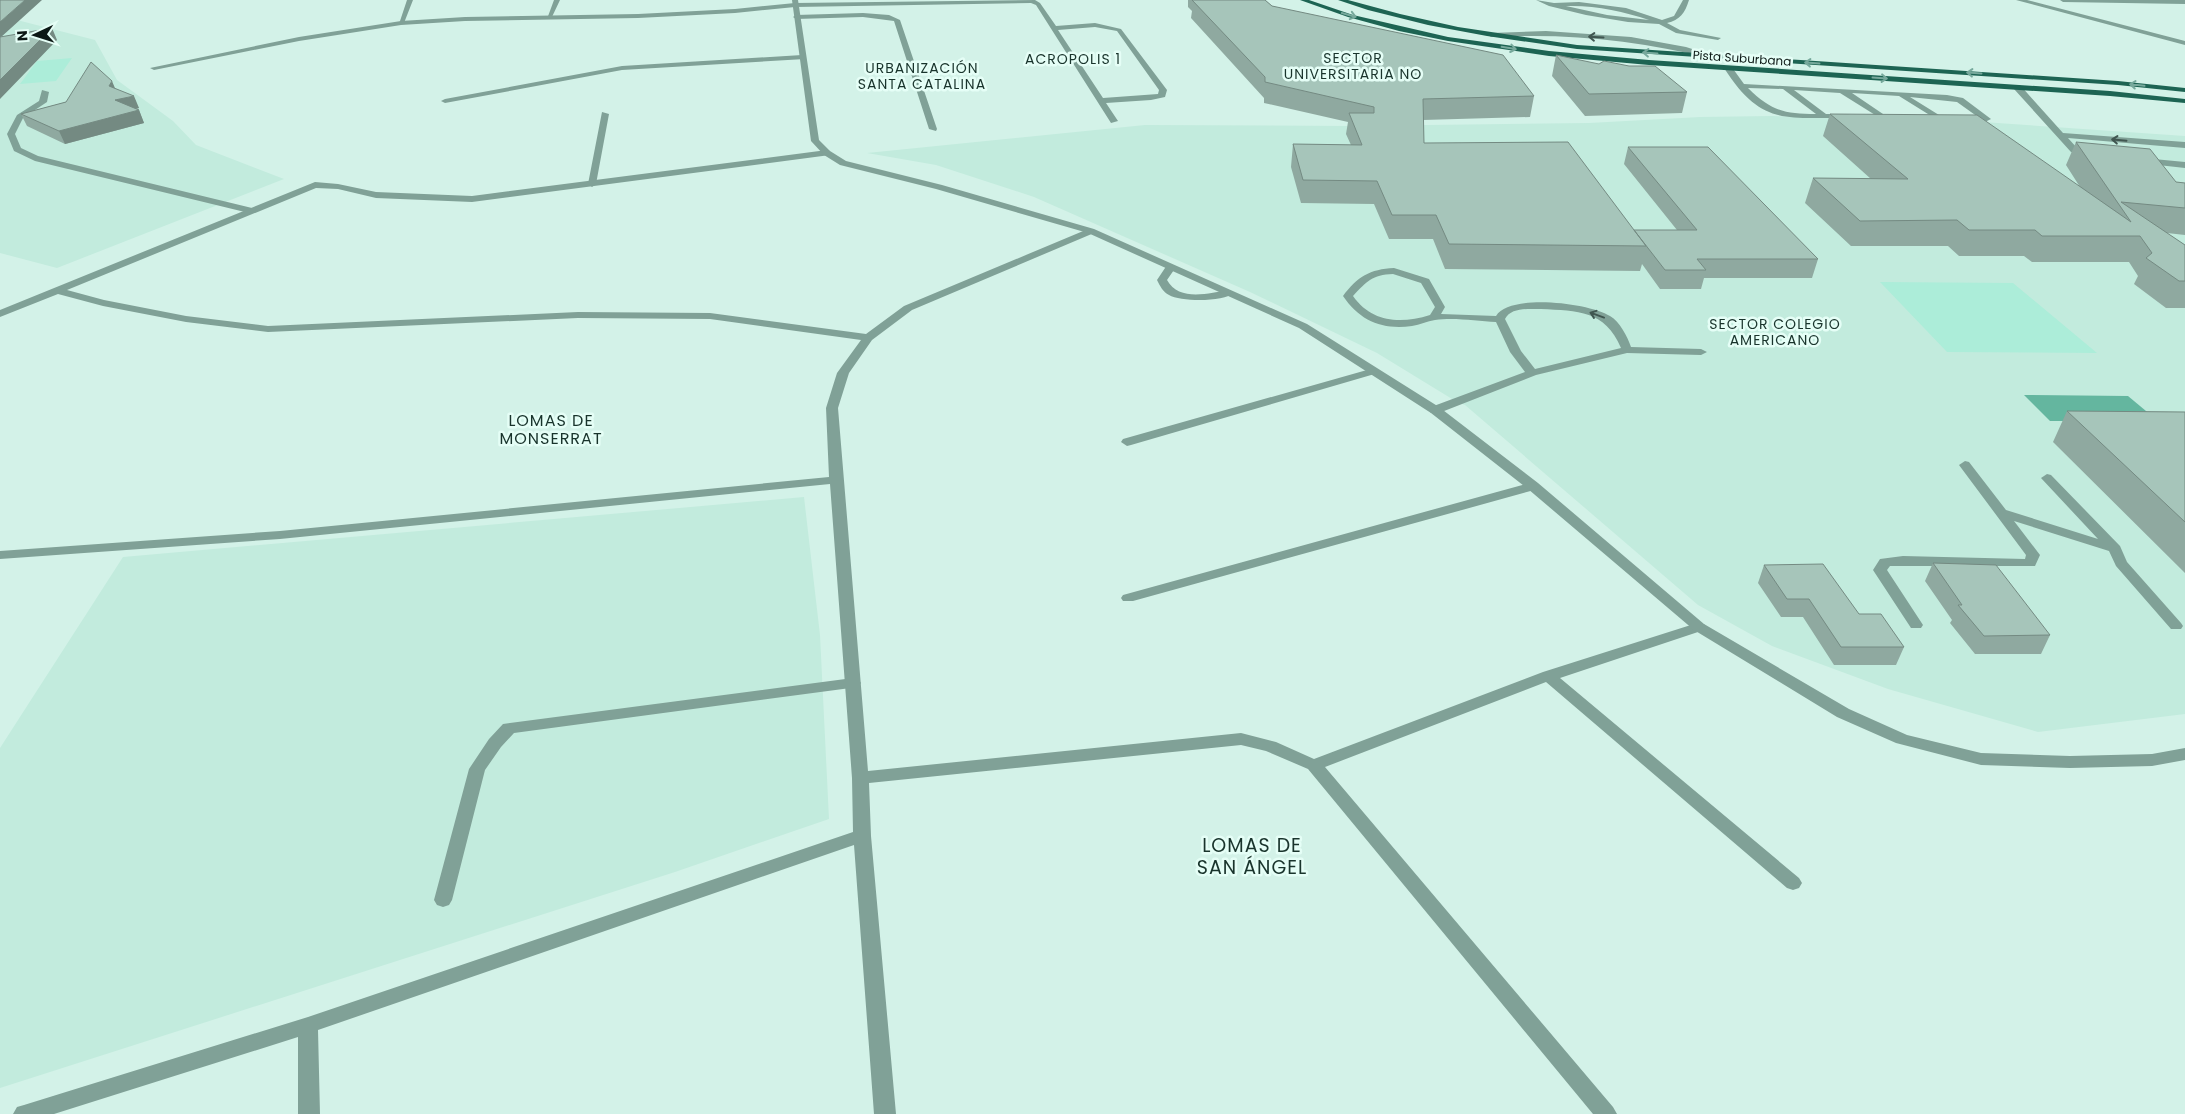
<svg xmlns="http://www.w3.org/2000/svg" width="2185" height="1114" viewBox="0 0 2185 1114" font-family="Poppins,sans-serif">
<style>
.built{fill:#c2ebdd}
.green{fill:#acedd9}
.water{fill:#64b69f}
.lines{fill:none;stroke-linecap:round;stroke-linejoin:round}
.service{fill:#80a197;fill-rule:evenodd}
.minor{fill:#80a197;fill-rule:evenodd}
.tertiary{fill:#80a197;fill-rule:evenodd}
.primary{fill:#1d6453;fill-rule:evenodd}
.wall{fill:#8fa9a0}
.shaded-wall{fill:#748a82}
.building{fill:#a6c5ba;stroke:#748a82}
.oneway{stroke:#77a99c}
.oneway2{stroke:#405650}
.labels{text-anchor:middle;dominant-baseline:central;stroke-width:5;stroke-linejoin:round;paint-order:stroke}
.far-street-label{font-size:12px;fill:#0c1815;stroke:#e5fef6}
.far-neighbourhood-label{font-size:14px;letter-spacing:1px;fill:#19342c;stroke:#e5fef6}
.neighbourhood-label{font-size:16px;letter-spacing:1px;fill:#19342c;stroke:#e5fef6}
.near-neighbourhood-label{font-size:19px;letter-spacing:1px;fill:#19342c;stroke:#e5fef6}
</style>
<rect width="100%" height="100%" fill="#d3f2e8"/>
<path class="built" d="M17 20 95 40 117 80 173 121 196 145 284 179 57 268 0 253V22Z
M1772 116 1968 121 2185 136V714L2038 732 1888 689 1772 646 1698 605 1465 405 1457 402 1377 353 1250 292 1034 197 936 165 867 153 1145 125 1349 126 1589 123 1700 117Z
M804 497 820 635 829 819 675 872 0 1088V748L123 557Z"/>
<path class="green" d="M72 58 56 81 20 84 37 61Z
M1880 282 2013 283 2097 353 1947 352Z"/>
<path class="water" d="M2024 395 2128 396 2158 421H2050Z"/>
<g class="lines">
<path class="service" d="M407 0H413L404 23 399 24Z
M554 0H560L551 19H547Z
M1536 0 1554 3 1579 2 1626 8 1662 20 1674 16 1683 0H1689C1685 13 1680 20 1667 23L1680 30 1721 38 1718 40 1676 33 1659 24 1628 22 1586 15 1549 6ZM1566 6C1594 5 1623 11 1649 20L1607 15Z
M2016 0H2027L2185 41V45Z
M2060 0H2185V4L2063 2Z
M1546 31 1631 37 1686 47 1717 57 1713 59C1638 40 1569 33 1491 37L1488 35 1491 33Z
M802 55H805V59L622 70 445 103 441 101 445 99 622 66Z
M1725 66H1731L1744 84 1947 95 1963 98 1991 119 1987 121H1962V117H1978L1957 102 1910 97 1939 115 1940 117 1936 119 1899 96 1852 93 1883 114V118H1880L1840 93 1794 90 1826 114H1848L1852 116 1848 118C1786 117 1762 127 1724 68ZM1748 88 1783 89 1816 114C1785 114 1771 111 1748 88Z
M2014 85H2020L2063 133 2185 142V148L2068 138 2077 148 2093 156 2089 159 2071 152 2014 89Z
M42 90 49 92 47 102 23 118 15 134 21 148 38 156 252 208 254 210 249 213 35 161 14 151 7 134 17 115 39 101Z
M602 112 609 114 596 184 592 187 588 184Z
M2143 158 2185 162V168L2140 163V159Z
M1171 264 1176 267 1167 280C1179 302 1209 293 1229 290L1234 293C1224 302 1181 302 1169 295 1163 292 1160 286 1157 280L1167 265Z
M1394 268 1429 279 1445 307 1441 314 1496 316C1510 293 1589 303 1610 316 1620 322 1627 336 1631 347L1701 349 1707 352 1701 355 1627 353 1536 375 1439 413H1431L1429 410 1431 407 1525 372 1510 352 1496 322C1477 321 1454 317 1435 320 1427 321 1420 325 1412 326 1382 330 1360 321 1343 296 1357 277 1370 269 1394 268ZM1393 274 1421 283 1435 307 1430 315C1401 324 1372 323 1353 296 1367 281 1372 275 1393 274ZM1541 309C1578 311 1605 310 1621 348L1535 369 1521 351 1505 319C1511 307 1529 309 1541 309Z
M1965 461 1969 462 2006 510 2098 539 2041 478 2047 474 2051 475 2120 546 2127 562 2181 623 2183 626 2181 629H2171L2116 566 2109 551 2014 521 2040 555 2035 566H1890L1887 570 1923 625 1921 628H1911L1873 570 1880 559 1903 556 2025 559 2026 555 1959 465Z
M853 678 858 679 861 683 858 687 514 733 501 747 485 770 452 900 449 905 443 907 437 905 434 900 469 769 489 739 503 724Z"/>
<path class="minor" d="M1035 0 1040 3 1056 26 1095 23 1121 29 1167 90 1165 97 1151 100 1106 103 1118 121 1111 123 1036 5 1031 3 795 7 735 13 638 18 465 21 401 25 299 41 154 70 150 68 299 37 401 21 465 17 638 14 735 9 795 3ZM1095 27 1117 31 1159 90 1158 94 1103 98 1058 30Z
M863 13 889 15 900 20 937 129 936 131 929 129 894 21 863 17 796 19 793 17 796 15Z
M827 150 830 151V155L472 202 376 198 338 189 316 188 67 290 104 300 186 316 268 326 578 312 710 313 866 334 904 306 1088 229H1094V233L912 310 872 340 849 373 838 408 868 771 1241 733 1276 742 1314 759 1543 672 1694 624H1704L1706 627 1704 630 1560 678 1799 878 1802 883 1799 888 1793 890 1787 888 1546 682 1325 767 1613 1107 1617 1114H1593L1308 769 1266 751 1241 745 869 783 871 836 896 1114H874L854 845 318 1030 320 1114H298V1037L54 1114H13L17 1107 24 1105 308 1017 853 832 852 778 830 484 280 539 0 559V551L280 531 829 477 826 408 837 373 861 340 710 319 578 318 268 332 186 322 103 306 58 294 0 317V310L315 182 338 184 376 192 472 196Z
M1374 368 1380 371 1378 373 1131 445 1127 446 1121 442 1123 439Z
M1533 482 1539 486 1538 489 1133 601H1123L1121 598 1123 595Z"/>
<path class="tertiary" d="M792 0H798L819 140 830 151 846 161 942 185 1094 229 1307 324 1439 407 1538 483 1704 624 1849 709 1907 735 1981 753 2070 756 2152 754 2185 748V760L2152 766 2070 768 1981 765 1896 743 1837 717 1694 630 1528 489 1431 413 1299 328 1088 233 936 189 840 165 824 155 811 141Z"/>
<path class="primary" d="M1300 0H1309L1353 15 1448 37 1549 51 1649 60 2110 91 2185 99V103L2110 96 1649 65 1549 56 1448 41 1399 31 1348 17Z
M1338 0H1348L1400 14 1458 27 1577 45 2118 81 2185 88V92L2118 85 1577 49 1487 36 1428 25 1368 10Z"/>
</g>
<path class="wall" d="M1188 0H1265L1272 6 1534 96 1530 117 1423 120 1424 143 1634 230H1677L1624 164 1628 147 1818 259 1812 278H1704L1701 289H1660L1642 264 1640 271 1445 269 1433 239H1389L1374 204 1301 203 1291 167 1293 144 1351 145 1346 134 1348 122 1264 103V98L1191 18 1192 11 1188 7Z
M1556 55 1687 92 1682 113 1585 116 1552 76Z
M115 88 139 108 135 109 139 110 144 123 65 144 27 126 21 114 66 102Z
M1830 114 2080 187 2066 165 2076 142 2176 182 2185 183V235L2167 233 2185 245V308H2166L2134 284 2138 276 2129 262H2032L2024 256H1959L1948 246H1851L1805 203 1813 178 1871 179 1823 136Z
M2067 411 2185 412V573L2053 442Z
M1933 563 2050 635 2041 654H1975L1950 623 1952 620 1925 581Z
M1764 565 1859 614 1904 647 1896 665H1834L1803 617H1781L1758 583Z"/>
<path class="shaded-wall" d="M25 0H42L0 38V22Z
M52 28 57 40 0 99V80Z
M112 81 117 93 109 86Z
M134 96 139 108 120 113 115 100Z
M139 110 144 123 65 144 59 131Z"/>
<path class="building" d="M0 0H25L0 22Z
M1192 0H1265L1272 6 1503 55 1534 96 1423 99 1424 143 1568 142 1646 246 1449 244 1436 215H1392L1377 181 1303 180 1293 144 1362 145 1349 113H1374V107L1265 82V77Z
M52 28 0 80V37Z
M1556 55 1599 64 1604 61 1629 66H1655L1687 92 1589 94Z
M91 62 112 81 109 86 134 96 115 100 139 110 59 131 21 114 66 102Z
M1830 114 1977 115 2131 222 2076 142 2150 149 2176 182 2185 183V208L2121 202 2185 245V281H2179L2146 258 2152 253 2140 236H2042L2035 230H1969L1957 220 1860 221 1813 178 1908 179Z
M1628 147H1708L1818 259H1697L1706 270H1665L1634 230H1697Z
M2067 411 2185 412V522Z
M1933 563 1996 565 2050 635 1984 636 1958 605H1962Z
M1823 564 1859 614H1881L1904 647H1841L1809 599H1787L1764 565Z"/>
<defs><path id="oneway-shaft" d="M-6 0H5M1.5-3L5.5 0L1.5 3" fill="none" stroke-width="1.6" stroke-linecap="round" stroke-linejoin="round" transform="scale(1.25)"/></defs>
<g class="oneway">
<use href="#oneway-shaft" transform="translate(1349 15) rotate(16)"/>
<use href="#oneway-shaft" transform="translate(1509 48) rotate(9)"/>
<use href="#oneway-shaft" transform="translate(1650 53) rotate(-176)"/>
<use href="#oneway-shaft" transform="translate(1812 63) rotate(-176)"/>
<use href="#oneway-shaft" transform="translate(1974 73) rotate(-176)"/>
<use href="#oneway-shaft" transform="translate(1880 78) rotate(4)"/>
<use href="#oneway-shaft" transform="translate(2137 85) rotate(-174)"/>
</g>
<g class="oneway2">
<use href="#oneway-shaft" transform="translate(1596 37) rotate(-177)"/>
<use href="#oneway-shaft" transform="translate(2119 140) rotate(-175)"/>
<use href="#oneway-shaft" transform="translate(1597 315) rotate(-160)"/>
</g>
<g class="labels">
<g class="far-street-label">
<text transform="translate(1742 58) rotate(4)">Pista Suburbana</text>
</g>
<g class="far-neighbourhood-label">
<text x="1353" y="58">SECTOR<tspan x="1353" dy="16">UNIVERSITARIA NO</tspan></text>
<text x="1073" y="59">ACROPOLIS 1</text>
<text x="922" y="68">URBANIZACIÓN<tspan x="922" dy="16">SANTA CATALINA</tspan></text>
<text x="1775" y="324">SECTOR COLEGIO<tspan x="1775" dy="16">AMERICANO</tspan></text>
</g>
<g class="neighbourhood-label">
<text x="551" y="420">LOMAS DE<tspan x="551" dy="18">MONSERRAT</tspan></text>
</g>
<g class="near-neighbourhood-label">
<text x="1252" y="845">LOMAS DE<tspan x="1252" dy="22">SAN ÁNGEL</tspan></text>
</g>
</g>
<g transform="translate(35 35) rotate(266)" stroke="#e5fef6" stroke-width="4" paint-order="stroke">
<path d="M0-4L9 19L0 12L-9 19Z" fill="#0c1815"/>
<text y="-8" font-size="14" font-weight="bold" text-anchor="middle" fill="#0c1815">N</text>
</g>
</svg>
